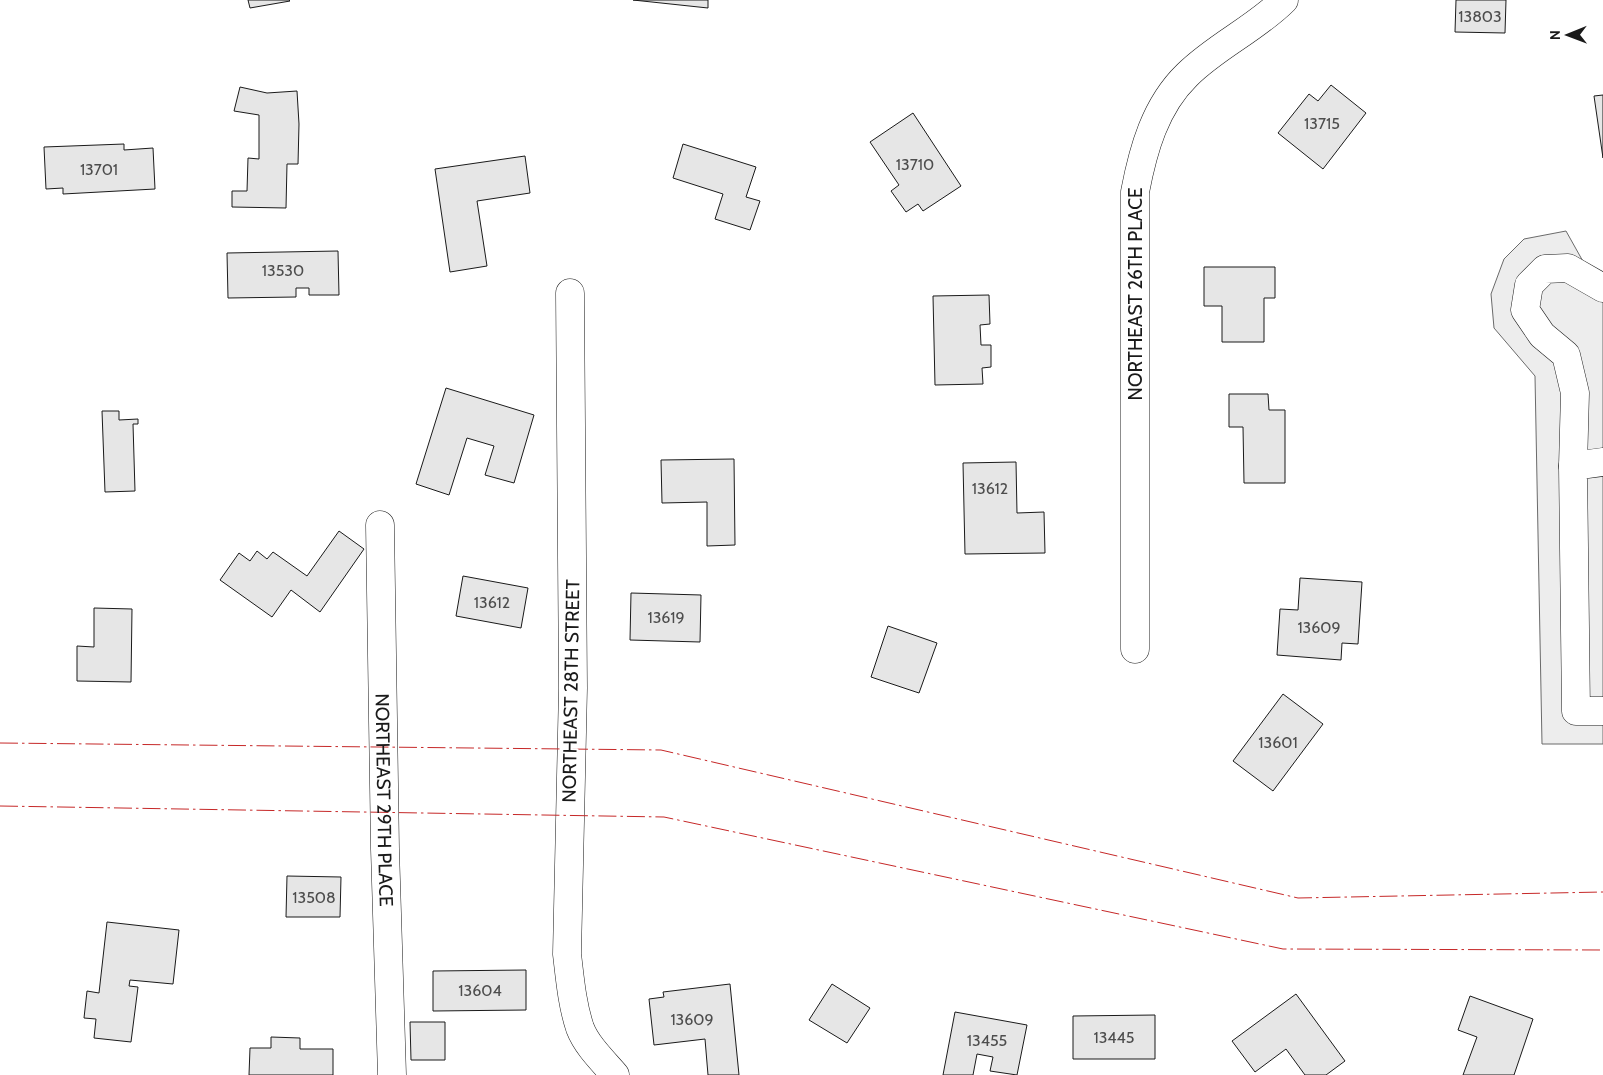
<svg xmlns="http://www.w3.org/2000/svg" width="1603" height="1075" viewBox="0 0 1603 1075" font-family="Cabin,sans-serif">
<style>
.parking{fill:#ededed;stroke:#6a6a6a}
.building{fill:#e6e6e6;stroke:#1a1a1a}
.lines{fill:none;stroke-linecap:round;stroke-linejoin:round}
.minor-casing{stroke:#1a1a1a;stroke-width:29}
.minor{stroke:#fff;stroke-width:28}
.power{stroke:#c62828;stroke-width:1;stroke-dasharray:18 4 2.5 4;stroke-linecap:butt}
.labels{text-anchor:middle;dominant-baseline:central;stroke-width:4;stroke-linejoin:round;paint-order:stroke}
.number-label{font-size:16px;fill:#4d4d4d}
.street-label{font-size:19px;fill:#1a1a1a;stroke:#fff}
</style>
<rect width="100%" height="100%" fill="#fff"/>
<path class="parking" d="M1566 231 1603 297V744H1542L1535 376 1494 328 1491 294 1504 259 1524 239Z"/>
<path class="building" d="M248 0H289L290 1 250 8Z
M633 0H708V8Z
M1456 0H1506L1505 33 1455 32Z
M1331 85 1366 113 1323 169 1278 133 1309 94 1318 101Z
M240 87 267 93 297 91 299 124 298 164H287L286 208 232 207V191H247L248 158 259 159V115L234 111Z
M1603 95V158L1594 96Z
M913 113 961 186 923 211 918 204 906 212 891 191 899 185 870 142Z
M124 144V150L153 148 155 189 63 194V188L46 189 44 147Z
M683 144 756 167 746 197 760 201 750 230 715 219 723 194 673 178Z
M525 156 530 193 477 201 487 266 450 272 435 169Z
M338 251 339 295H309V288H296V297L228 298 227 253Z
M1204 267H1275V298H1264V342H1222V306H1204Z
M989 295 990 324 980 325 981 345H991V367L982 368 983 384 935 385 933 296Z
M446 388 534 415 514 483 485 475 494 446 467 438 449 495 416 484Z
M1229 394H1268L1269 410H1285V483H1244L1243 427H1229Z
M102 411H119V420L138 419V424H133L135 491 105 492Z
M734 459 735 545 707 546V502L662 503 661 460Z
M1016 462 1017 513 1044 512 1045 553 965 554 963 463Z
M339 531 364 549 320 612 291 590 272 617 220 580 239 553 250 561 257 551 267 559 273 552 307 576Z
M463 576 528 588 521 628 456 616Z
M1300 578 1362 582 1358 644 1342 643 1341 660 1277 655 1280 609 1298 610Z
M631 593 701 595 700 642 630 640Z
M94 608 132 609 131 682 77 681V646L94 647Z
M888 626 937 643 919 693 871 677Z
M1283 694 1323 724 1273 791 1233 761Z
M287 876 341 877 340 917H286Z
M107 922 179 930 173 984 130 980 129 986 138 987 131 1042 94 1038 96 1019 84 1018 87 991 99 993Z
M526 970V1010L433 1011V971Z
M730 984 739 1075H708L705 1039 654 1045 649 999 664 997 663 992Z
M832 984 870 1008 847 1043 809 1020Z
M1296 994 1345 1061 1326 1075H1305L1286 1049 1255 1072 1232 1041Z
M1470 996 1533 1019 1514 1075H1463L1477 1037 1458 1030Z
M955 1012 1027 1025 1017 1075 990 1071 993 1057 977 1054 973 1075H943Z
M1155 1015V1059H1073V1016Z
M410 1022H445V1060H411Z
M271 1037 300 1038V1049H333V1075H249L250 1048H271Z"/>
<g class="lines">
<defs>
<g id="minor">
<path d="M570 293 573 688 567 954C570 979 572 1004 580 1028 587 1046 603 1061 615 1075"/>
<path d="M1603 462 1573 466 1576 711H1603"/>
<path d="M1573 466 1575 393 1566 355 1542 335 1525 310 1529 285 1545 269 1568 268 1603 288"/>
<path id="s1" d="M380 525 385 849 392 1075"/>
<path id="s2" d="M1135 649V192C1143 150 1155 106 1187 75 1216 46 1255 29 1284 0"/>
</g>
</defs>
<use href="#minor" class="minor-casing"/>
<use href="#minor" class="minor"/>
<path class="power" d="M0 743 661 750 1298 898 1603 892
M0 806 664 817 1283 949 1603 950"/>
</g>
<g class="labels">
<g class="number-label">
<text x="1480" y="16">13803</text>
<text x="1322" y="123">13715</text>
<text x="915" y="164">13710</text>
<text x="99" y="169">13701</text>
<text x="283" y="270">13530</text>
<text x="990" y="488">13612</text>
<text x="492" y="602">13612</text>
<text x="666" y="617">13619</text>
<text x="1319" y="627">13609</text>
<text x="1278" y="742">13601</text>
<text x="314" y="897">13508</text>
<text x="480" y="990">13604</text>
<text x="692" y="1019">13609</text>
<text x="1114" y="1037">13445</text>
<text x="987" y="1040">13455</text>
</g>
<g class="street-label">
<text stroke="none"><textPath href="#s2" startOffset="355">NORTHEAST 26TH PLACE</textPath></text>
<text transform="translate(571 691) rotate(-89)">NORTHEAST 28TH STREET</text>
<text stroke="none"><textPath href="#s1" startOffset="275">NORTHEAST 29TH PLACE</textPath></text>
</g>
</g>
<g transform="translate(1568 35) rotate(269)" stroke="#ffffff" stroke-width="4" paint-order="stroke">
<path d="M0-4L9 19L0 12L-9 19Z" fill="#1a1a1a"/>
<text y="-8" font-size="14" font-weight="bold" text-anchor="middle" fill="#1a1a1a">N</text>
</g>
</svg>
